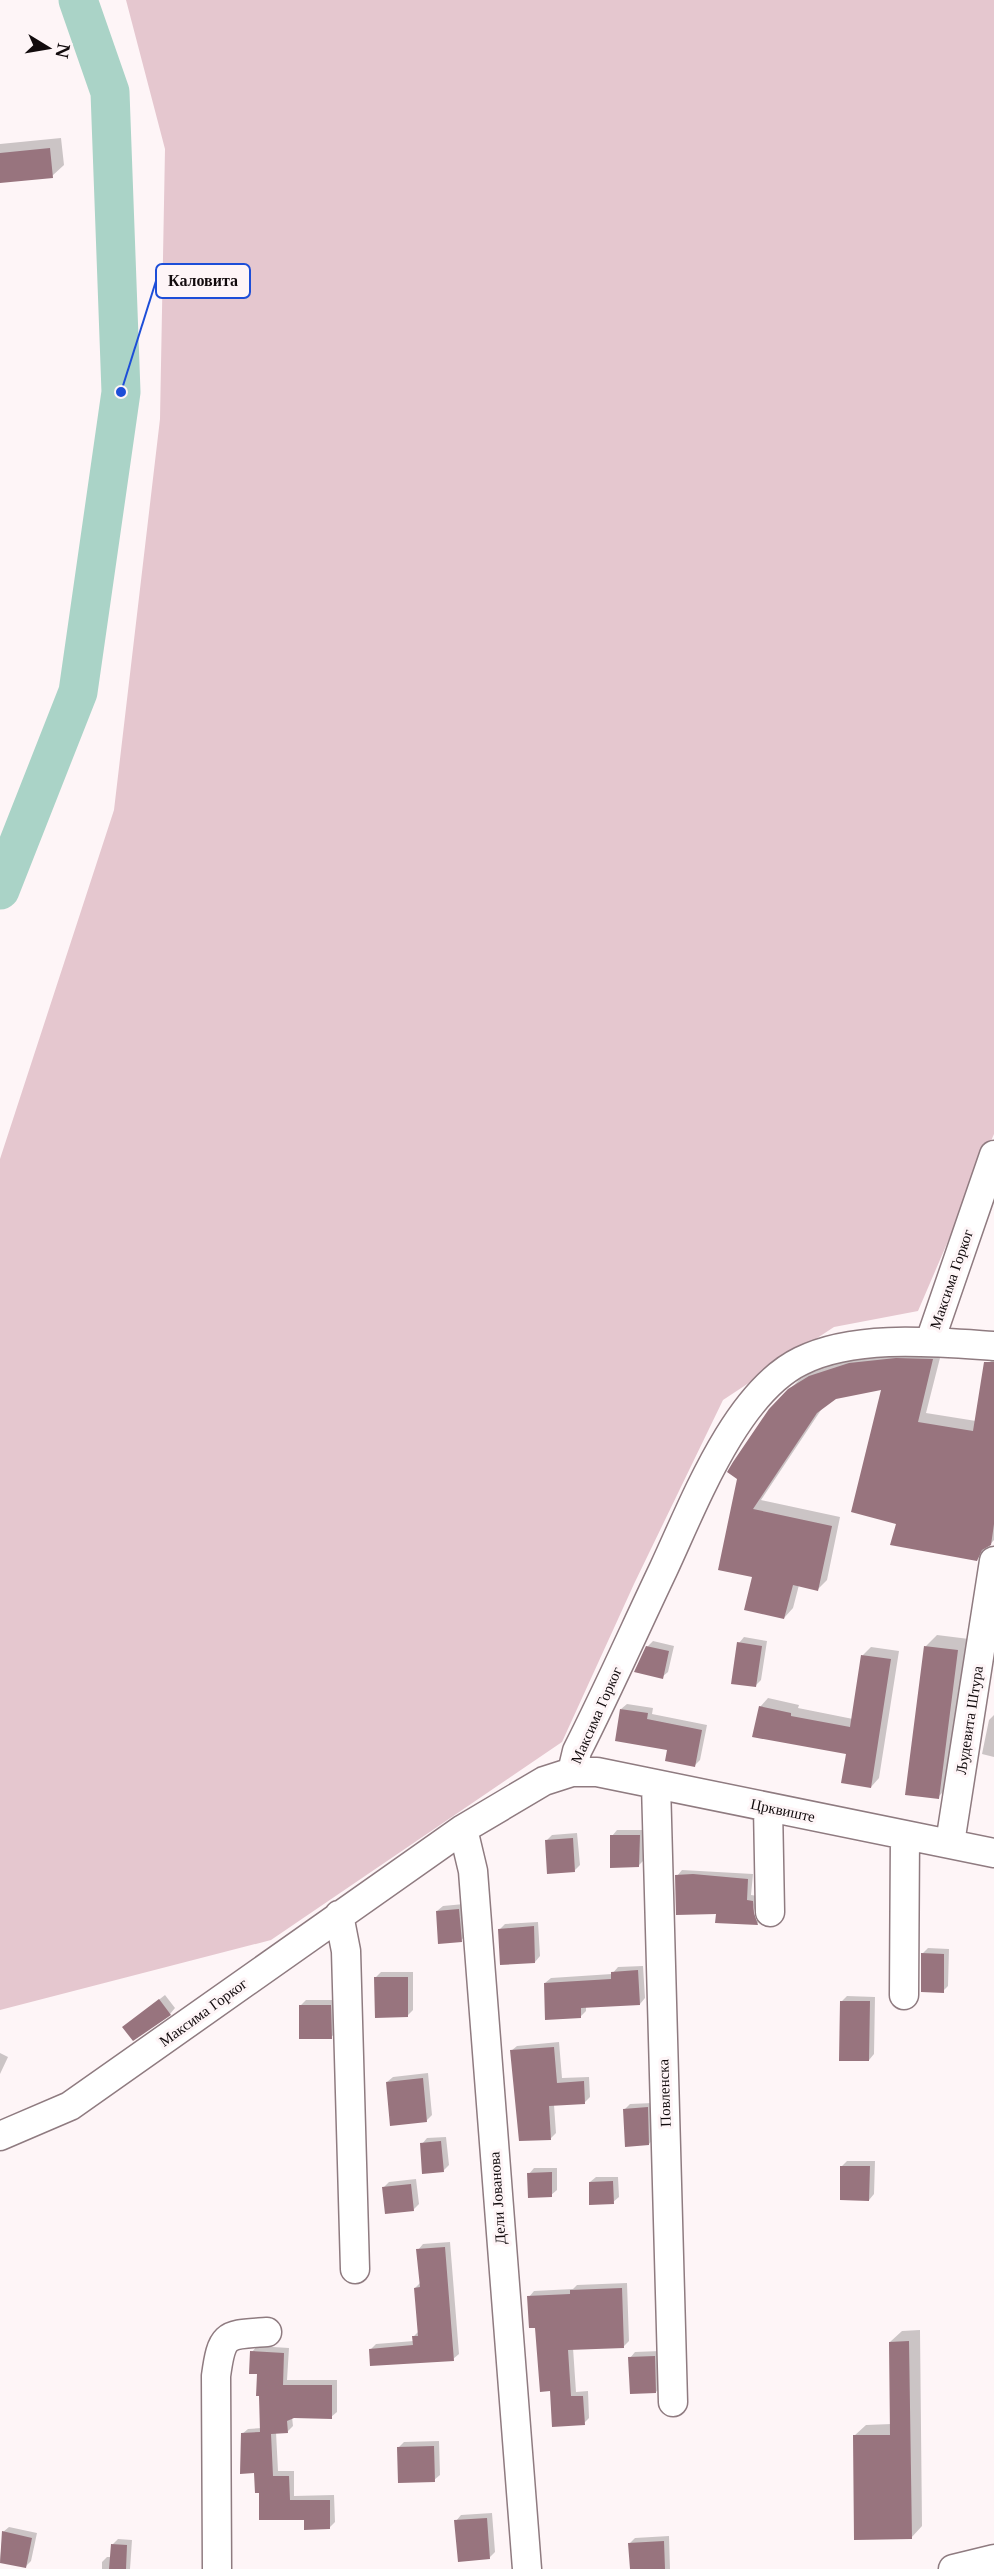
<svg xmlns="http://www.w3.org/2000/svg" width="994" height="2569" viewBox="0 0 994 2569" font-family="'Libre Baskerville',serif">
<style>
.green{fill:#e5c7cf}
.shadow{fill:#0003;fill-rule:evenodd}
.lines{fill:none;stroke-linecap:round;stroke-linejoin:round}
.river{stroke:#aad3c7;stroke-width:39}
.building{fill:#98747e}
.minor-casing{stroke:#8f7b80;stroke-width:31}
.minor{stroke:#fff;stroke-width:28}
.labels{text-anchor:middle;dominant-baseline:central;stroke-width:6;stroke-linejoin:round;paint-order:stroke}
.street-label{font-size:15px;fill:#120b0d;stroke:#fef5f7}
.leader{fill:none;stroke:#1d4ed8;stroke-width:2}
.callout-dot{fill:#1d4ed8;stroke:#fef5f7;stroke-width:2}
.callout{fill:#fef5f7;stroke:#1d4ed8;stroke-width:2}
.callout-label{font-size:16px;text-anchor:middle;font-weight:bold;fill:#120b0d}
</style>
<rect width="100%" height="100%" fill="#fef5f7"/>
<path class="green" d="M126 0H994V1134L918 1311 834 1327 723 1400 634 1584 562 1742 271 1940 0 2010V1159L114 810 160 419 165 149Z"/>
<path class="shadow" d="M61 138 64 165 52 176 0 182V144Z
M942 1350 926 1413 976 1421 985 1367 994 1358V1540L977 1559 883 1388 836 1398 823 1407 761 1500 840 1517 827 1580 818 1589 799 1585 793 1608 784 1618 754 1576 720 1568 770 1409 799 1380 820 1367 859 1354Z
M937 1635 969 1639 949 1786 938 1797 926 1646Z
M744 1637 767 1641 761 1680 755 1686 739 1643Z
M653 1641 674 1646 668 1672 662 1677 647 1647Z
M871 1647 899 1651 879 1778 871 1787 847 1753 760 1707 768 1698 799 1705 798 1708 853 1719 863 1655Z
M627 1704 653 1708 652 1714 707 1725 700 1760 695 1765 669 1749 621 1709Z
M994 1715V1757L982 1754 989 1720Z
M617 1830H645L644 1860 639 1865 612 1836Z
M577 1833 580 1865 574 1871 547 1840 552 1835Z
M682 1870 753 1874 751 1895 758 1896 762 1918 757 1924 717 1912 677 1876ZM753 1905 758 1920H754Z
M464 1904 467 1935 461 1940 437 1911 443 1906Z
M538 1922 540 1956 535 1962 500 1929 505 1924Z
M928 1948 949 1949 948 1986 943 1991 922 1954Z
M643 1966 645 1998 640 2004 586 2007V2011L580 2017 545 1983 551 1978 612 1974 618 1967Z
M381 1972H413V2010L407 2016 376 1977Z
M165 1995 175 2008 170 2014 124 2027Z
M847 1996 875 1997 874 2054 869 2060 841 2002Z
M306 2000H336L337 2032 331 2037 300 2006Z
M559 2042 562 2078 589 2077 590 2097 585 2102 554 2105 556 2133 550 2139 511 2051 517 2046Z
M0 2053 8 2057 0 2074Z
M428 2073 432 2115 426 2121 387 2082 393 2077Z
M653 2103 654 2138 649 2144 625 2109 630 2104Z
M446 2137 449 2165 443 2171 422 2144 427 2138Z
M847 2161H875L874 2194 869 2200 841 2167Z
M534 2168H557V2190L551 2195 529 2174Z
M596 2177H618L619 2197 613 2202 590 2182Z
M416 2179 419 2204 413 2210 384 2187 389 2182Z
M450 2242 459 2354 453 2359 370 2350 376 2344 414 2341 413 2337 419 2331 415 2288 421 2282 418 2250 423 2244Z
M627 2283 629 2341 624 2346 573 2348 576 2392 588 2391 589 2418 584 2423 551 2390 529 2297 534 2291 573 2289 577 2285Z
M920 2330 922 2526 911 2538 854 2436 866 2425 892 2424 890 2342 902 2331Z
M257 2346 289 2348 287 2380H337V2412L331 2417H292L293 2426 287 2432H276L278 2471H294V2496L334 2495 335 2522 329 2528 305 2518 261 2492 242 2434 248 2429 262 2428 258 2373 252 2352Z
M660 2351 661 2386 656 2392 630 2358 635 2352Z
M439 2441 440 2475 434 2480 398 2448 404 2442Z
M492 2513 495 2552 489 2558 456 2521 461 2515Z
M9 2527 37 2533 31 2561 25 2567 0 2561 3 2532Z
M669 2536 670 2569H631L630 2543 635 2538Z
M118 2539 132 2540 130 2569H102V2562L107 2557H112L113 2544Z"/>
<g class="lines">
<path class="river" d="M0 890 78 692 121 392 110 92 78 0"/>
</g>
<path class="building" d="M50 148 53 178 0 183V153Z
M896 1358 933 1359 918 1422 973 1431 984 1362H994V1524L991 1545 982 1550 977 1561 890 1545 896 1524 851 1512 881 1390 836 1399 817 1413 753 1509 832 1526 818 1591 793 1585 784 1619 744 1610 752 1577 718 1570 737 1479 727 1472 733 1462 769 1409 788 1389 809 1376 849 1363Z
M737 1642 762 1646 756 1687 731 1684Z
M646 1646 669 1651 663 1679 634 1672Z
M924 1646 958 1650 939 1799 905 1795Z
M861 1655 891 1659 871 1788 841 1783 846 1754 752 1737 759 1706 791 1713V1716L850 1727Z
M620 1709 648 1713 647 1719 702 1730 695 1767 665 1761 667 1750 615 1741Z
M610 1835H640L639 1867 610 1868Z
M573 1838 575 1872 547 1874 545 1840Z
M693 1874 748 1879 747 1900 753 1901 754 1913 758 1925 715 1923 716 1914 676 1915 675 1875Z
M459 1909 462 1942 438 1944 436 1911Z
M534 1926 535 1963 500 1965 498 1929Z
M921 1953 944 1954V1993L921 1992Z
M638 1970 640 2005 581 2008V2018L545 2020 544 1983 611 1979V1972Z
M374 1977H408V2017L375 2018Z
M159 1999 171 2015 133 2041 122 2027Z
M840 2001H870L869 2061H839Z
M299 2005H331L332 2039H299Z
M554 2047 557 2083 584 2081 585 2104 549 2106 551 2140 519 2141 510 2050Z
M423 2078 427 2122 390 2126 386 2082Z
M648 2107 649 2145 625 2147 623 2109Z
M441 2141 444 2172 422 2174 420 2143Z
M840 2166H870L869 2201 840 2200Z
M552 2172V2197L528 2198 527 2173Z
M613 2181 614 2204 589 2205V2182Z
M411 2184 414 2211 385 2214 382 2187Z
M445 2247 454 2361 370 2366 369 2349 413 2345 412 2336H418L414 2288 420 2287 416 2249Z
M622 2288 624 2348 568 2350 571 2396H583L585 2425 552 2427 550 2391 540 2392 535 2328H529L527 2296 570 2294V2290Z
M909 2341 912 2539 854 2540 853 2435H890L889 2342Z
M250 2351 284 2353 283 2385H332V2419L294 2418 287 2421 288 2433 271 2434 273 2476H289L290 2500H330V2529L304 2530V2520H259V2493H255L254 2473 240 2474 241 2433 260 2432 259 2396H256L257 2374H249Z
M655 2356 656 2393 630 2394 628 2357Z
M434 2446 435 2482 398 2483 397 2447Z
M487 2518 490 2559 458 2562 454 2520Z
M2 2531 32 2538 26 2568 0 2563Z
M664 2541 665 2569H630L628 2543Z
M111 2544 127 2545 126 2569H109Z"/>
<g class="lines">
<defs>
<path id="minor" d="M930 1341 994 1155
M572 1772 577 1751C607 1692 634 1631 663 1570 693 1506 735 1393 801 1361 855 1334 935 1342 994 1346
M656 1784 673 2402
M768 1807 770 1912
M463 1829 473 1871 527 2569
M950 1843 994 1561
M339 1915 346 1951 355 2269
M904 1995 905 1835
M0 2136 70 2106 463 1829 544 1781 572 1772H597L994 1853
M217 2569 216 2376C222 2332 226 2335 267 2332
M953 2569 994 2559"/>
</defs>
<use href="#minor" class="minor-casing"/>
<use href="#minor" class="minor"/>
</g>
<g class="labels">
<g class="street-label">
<text transform="translate(951 1279) rotate(-71)">Максима Горког</text>
<text transform="translate(596 1715) rotate(-66)">Максима Горког</text>
<text transform="translate(969 1720) rotate(-81)">Људевита Штура</text>
<text transform="translate(783 1810) rotate(12)">Црквиште</text>
<text transform="translate(203 2012) rotate(-36)">Максима Горког</text>
<text transform="translate(664 2093) rotate(-92)">Повленска</text>
<text transform="translate(497 2198) rotate(-94)">Дели Јованова</text>
</g>
</g>
<path class="leader" d="M121 392L156 281"/>
<circle class="callout-dot" cx="121" cy="392" r="6"/>
<rect class="callout" x="156" y="264" width="94" height="34" rx="6"/>
<g class="callout-label">
<text x="203" y="286">Каловита</text>
</g>
<g transform="translate(48 48) rotate(101)" stroke="#fef5f7" stroke-width="4.5" paint-order="stroke">
<path d="M0-4.5L10 22L0 15L-10 22Z" fill="#120b0d"/>
<text y="-9" font-size="16" font-weight="bold" text-anchor="middle" fill="#120b0d">N</text>
</g>
</svg>
